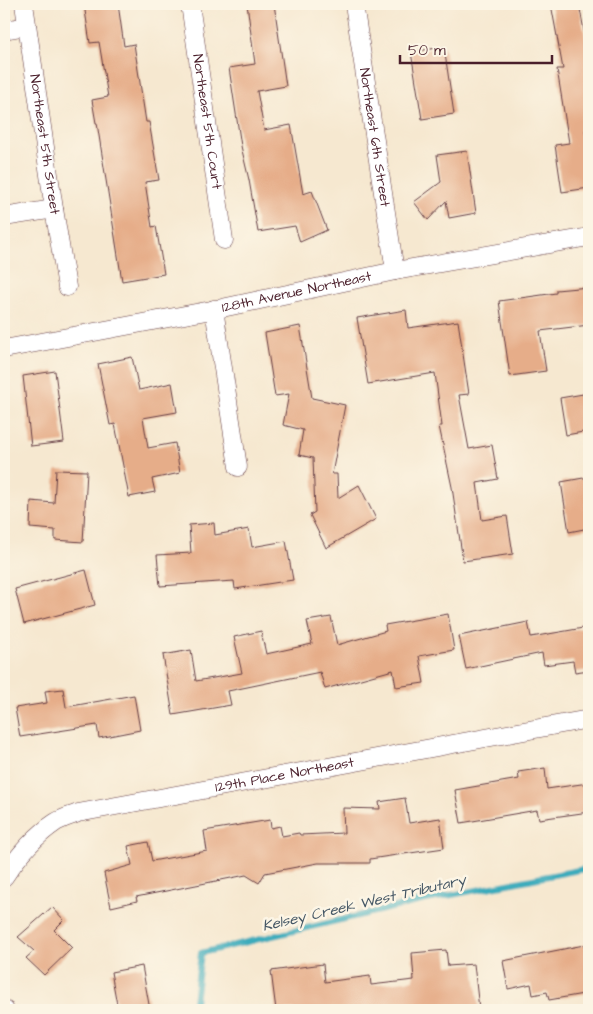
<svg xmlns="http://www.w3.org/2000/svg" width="593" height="1014" viewBox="0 0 593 1014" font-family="'Architects Daughter',sans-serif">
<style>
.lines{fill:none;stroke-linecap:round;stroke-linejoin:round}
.stream{stroke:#3eacbc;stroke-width:6}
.building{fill:#e6ad89}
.minor-casing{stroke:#643d44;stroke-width:19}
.minor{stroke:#fff;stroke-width:18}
.labels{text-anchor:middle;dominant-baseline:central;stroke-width:5;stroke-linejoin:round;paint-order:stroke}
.street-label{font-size:14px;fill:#4a1f2b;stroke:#fcf5e5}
.water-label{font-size:15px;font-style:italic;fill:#455765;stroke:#fcf5e5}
</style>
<rect width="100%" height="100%" fill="#fcf5e5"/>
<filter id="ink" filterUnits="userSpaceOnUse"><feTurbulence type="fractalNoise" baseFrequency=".02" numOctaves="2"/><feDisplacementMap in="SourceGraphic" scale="10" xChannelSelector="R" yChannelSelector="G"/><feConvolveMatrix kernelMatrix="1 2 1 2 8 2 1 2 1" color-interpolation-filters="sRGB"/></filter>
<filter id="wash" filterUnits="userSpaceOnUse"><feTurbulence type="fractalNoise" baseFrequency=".0096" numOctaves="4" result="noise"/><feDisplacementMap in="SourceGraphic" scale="20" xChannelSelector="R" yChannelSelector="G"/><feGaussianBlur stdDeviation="1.12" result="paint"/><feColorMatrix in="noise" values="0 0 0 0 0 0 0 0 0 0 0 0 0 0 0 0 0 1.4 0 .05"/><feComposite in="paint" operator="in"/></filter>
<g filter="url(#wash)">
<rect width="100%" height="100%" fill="#f6e8d0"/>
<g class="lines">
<path class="stream" d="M194 1010 201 953 421 901 589 868"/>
</g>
<g id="blocks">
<path class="building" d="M84 4H118L124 46 134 44 146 122H149L159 180 145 182 152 227 156 226 164 274 122 281 97 123H96L92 100 108 97 99 42 90 43Z
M247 4H274L286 86 257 91 264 130 291 125 303 194 312 191 327 230 300 242 295 226 258 232 249 180 241 146 229 68 255 64Z
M551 4H579L589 57V103L586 104 589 130H585L589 158V188L562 192 555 145 569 143 557 69H563Z
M444 47 454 114 422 119 411 52Z
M467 151 476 213 449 218 446 201 428 220 414 202 441 182 437 155Z
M589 287V325L540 331 546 371 510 376 499 301 556 293V290Z
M406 310 408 328 458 321 469 394 459 395 469 449 492 445 498 479 477 483 482 520 507 516 513 554 463 561 452 487 439 426H442L435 373 368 384 357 318Z
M300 326 312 398 345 405 332 474H337L338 498 359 485 376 519 326 548 310 515 315 512 313 458 299 455 303 430 283 425 289 394 275 396 265 333Z
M132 357 139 390 172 383 177 412 143 418 148 448 175 443 180 473 152 479 155 492 129 497 115 424 110 425 98 364Z
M55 371 64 442 31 446 23 376Z
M589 393V431L566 435 560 398Z
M56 470 87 471 83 542 55 540V530L30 528 31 501 54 503Z
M589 477V528L569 532 561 482Z
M214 523 215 535 249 529 252 547 286 541 293 580 235 589 234 581 160 586 157 555 191 553 189 525Z
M86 570 95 605 24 624 15 589Z
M448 614 454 650 419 656 424 683 396 687 393 670 325 689 320 672 228 691 231 705 173 715 163 655 191 650 196 681 242 673 234 637 261 631 266 654 312 644 307 621 331 617 337 645 386 631 385 625Z
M528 622 531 637 589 627V670L575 672 573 661 544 665 542 653 466 669 459 636Z
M63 689 66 707 134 695 140 730 99 738 97 725 20 737 15 708 47 703 45 691Z
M545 768 547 789 588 783 589 812 539 819 537 810 461 823 455 790 519 779 518 772Z
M405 798 409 823 440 818 444 848 370 859V863H318L265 873 259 883 246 875 136 897 137 901 111 907 104 873 132 865 128 846 148 842 152 861 207 851 204 831 270 820 271 828 280 826 282 836 299 833 300 835 344 833 343 808 380 809 379 802Z
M52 907 64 920 54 930 72 948 44 975 26 958 34 951 18 937Z
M589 944V993L549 1000 547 992 533 995 531 984 508 989 503 961Z
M446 950 448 966 474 964 479 1009 276 1010 271 971 323 964 325 982 370 976 371 985 414 980 412 953Z
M142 966 150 1010H118L111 972Z"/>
</g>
</g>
<g filter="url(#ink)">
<use href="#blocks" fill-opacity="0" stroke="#643d44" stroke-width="1"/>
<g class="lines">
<defs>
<g id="minor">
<path id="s1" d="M24 4 54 209 67 287"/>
<path id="s2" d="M190 4 224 240"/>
<path id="s3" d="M354 4 395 271"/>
<path d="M4 30 27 26"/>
<path d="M4 217 54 209"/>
<path d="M214 309 238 467"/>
<path id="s4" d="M4 349 222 308 395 271 589 237"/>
<path id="s5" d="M4 877C18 856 35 836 56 822 63 818 71 816 78 813L589 719"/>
<path d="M4 1010H5"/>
</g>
</defs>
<use href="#minor" class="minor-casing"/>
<use href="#minor" class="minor"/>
</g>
</g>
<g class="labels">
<g class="street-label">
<text stroke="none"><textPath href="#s2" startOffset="119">Northeast 5th Court</textPath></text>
<text stroke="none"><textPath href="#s3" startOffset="135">Northeast 6th Street</textPath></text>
<text stroke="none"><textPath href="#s1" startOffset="142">Northeast 5th Street</textPath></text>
<text stroke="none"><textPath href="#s4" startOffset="298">128th Avenue Northeast</textPath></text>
<text stroke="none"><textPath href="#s5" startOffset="310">129th Place Northeast</textPath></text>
</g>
<g class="water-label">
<text transform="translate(364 903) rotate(-13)">Kelsey Creek West Tributary</text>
</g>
</g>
<rect width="593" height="1014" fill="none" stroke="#fcf5e5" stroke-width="20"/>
<path d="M400 55v8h152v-8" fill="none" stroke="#4a1f2b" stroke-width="2.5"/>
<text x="408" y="55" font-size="15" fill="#4a1f2b" stroke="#fcf5e5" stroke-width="4" paint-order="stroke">50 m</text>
</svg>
